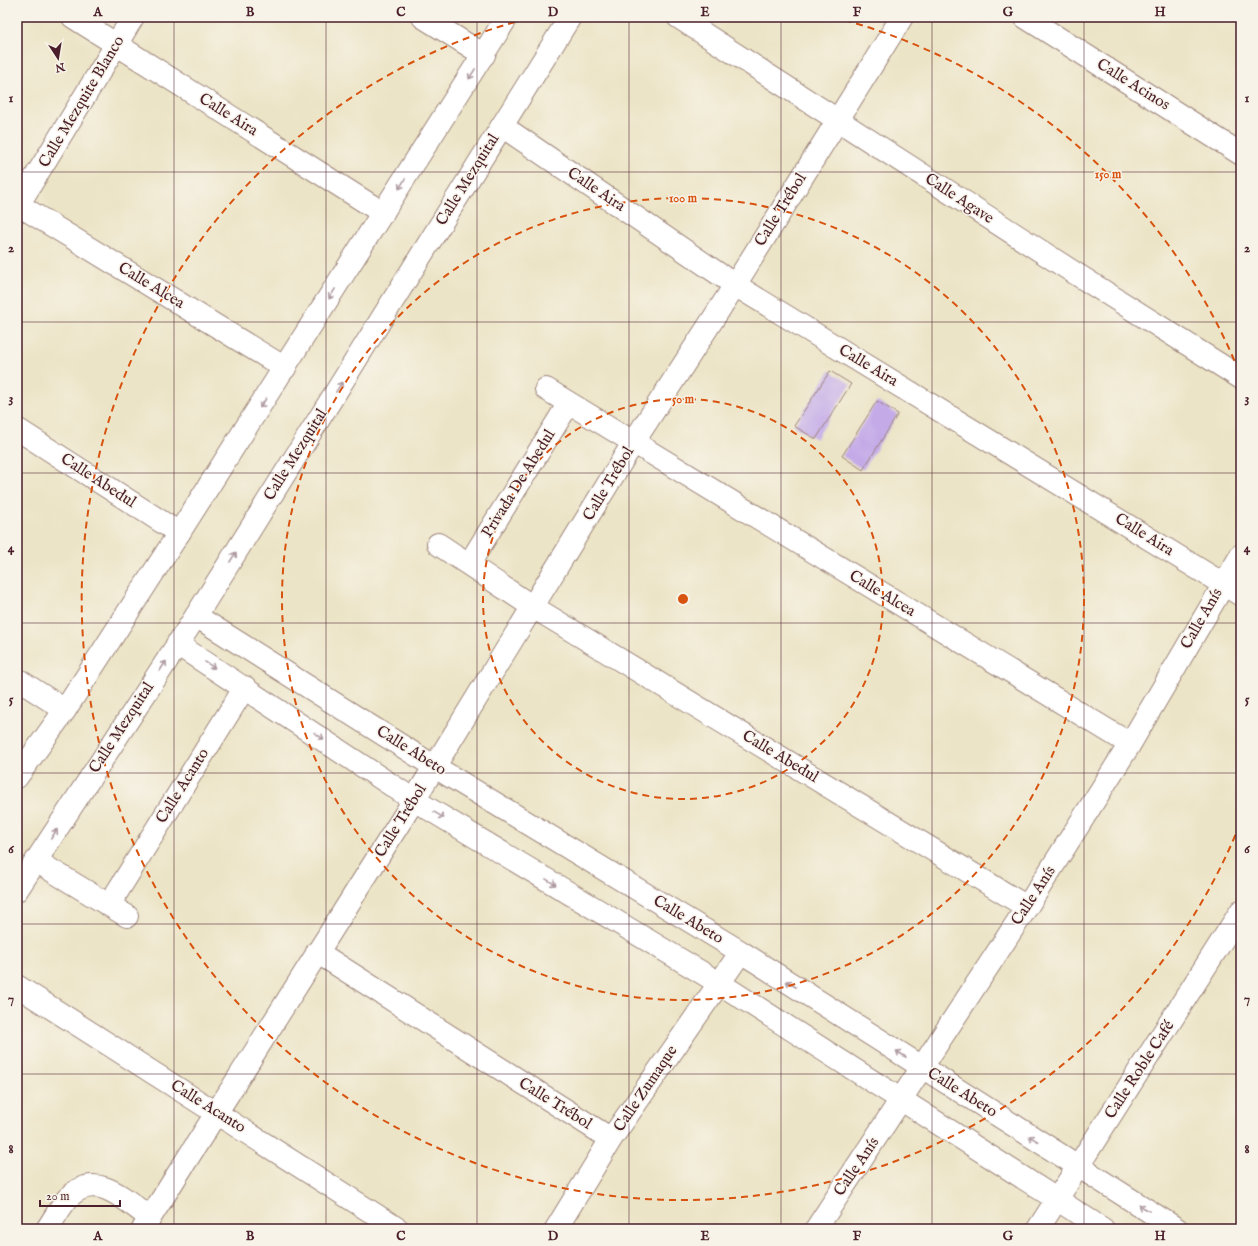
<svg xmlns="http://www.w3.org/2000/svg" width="1258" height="1246" viewBox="0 0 1258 1246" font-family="'IM FELL English',serif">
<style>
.building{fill:#c4abe8}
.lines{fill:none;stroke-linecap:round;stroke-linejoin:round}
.minor-casing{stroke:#9b8278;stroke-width:24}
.major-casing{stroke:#9b8278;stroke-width:24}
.minor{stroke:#fff;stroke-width:22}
.major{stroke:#fff;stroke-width:22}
.oneway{stroke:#ae9aa0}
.grid{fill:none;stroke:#4a1f2b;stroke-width:1;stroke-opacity:0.55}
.ring{fill:none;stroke:#d8530f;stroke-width:2;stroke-dasharray:7 5}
.labels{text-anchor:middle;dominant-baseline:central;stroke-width:3;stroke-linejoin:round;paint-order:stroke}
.street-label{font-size:16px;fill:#4a1f2b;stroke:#f7f3e8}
.centre{fill:#d8530f;stroke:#f7f3e8;stroke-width:2}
.ring-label{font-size:12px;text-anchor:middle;font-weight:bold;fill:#d8530f;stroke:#f7f3e8;stroke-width:3;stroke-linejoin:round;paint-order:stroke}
.neatline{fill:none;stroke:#4a1f2b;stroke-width:1.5}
.grid-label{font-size:13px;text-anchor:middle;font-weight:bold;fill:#4a1f2b}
</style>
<rect width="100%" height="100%" fill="#f7f3e8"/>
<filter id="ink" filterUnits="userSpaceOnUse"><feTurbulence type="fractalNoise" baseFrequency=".025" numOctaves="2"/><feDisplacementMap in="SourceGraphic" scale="8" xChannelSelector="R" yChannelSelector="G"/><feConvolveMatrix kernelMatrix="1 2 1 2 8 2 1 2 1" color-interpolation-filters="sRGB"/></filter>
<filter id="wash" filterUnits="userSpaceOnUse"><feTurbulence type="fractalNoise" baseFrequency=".012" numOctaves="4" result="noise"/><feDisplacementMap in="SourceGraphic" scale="16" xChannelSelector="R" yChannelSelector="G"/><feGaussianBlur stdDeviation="0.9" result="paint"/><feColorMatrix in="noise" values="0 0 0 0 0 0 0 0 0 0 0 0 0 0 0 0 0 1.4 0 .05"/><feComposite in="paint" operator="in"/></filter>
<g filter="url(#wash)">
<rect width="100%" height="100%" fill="#ece4c6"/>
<g id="blocks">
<path class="building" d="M830 371 851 384 816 439 794 426Z
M877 401 898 414 863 470 842 456Z"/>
</g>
</g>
<g filter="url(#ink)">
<use href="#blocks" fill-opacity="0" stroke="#9b8278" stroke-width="1"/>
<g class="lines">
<defs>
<path id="minor" d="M73 17 383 213
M423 17 484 55
M678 17 1070 270 1241 378
M1025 17 1241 154
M502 126 735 285 1241 595
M17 204 285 368
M17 207 133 17
M546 389 1130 744
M17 429 179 533
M438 544 533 607 1027 907
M469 564 569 403
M196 616 435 767 741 952 1177 1229
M177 644 414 800 719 983 1103 1229
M17 679 65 710
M109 905 245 687
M317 952 611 1139
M17 986 398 1229
M47 1229C54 1219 60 1207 68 1198 96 1169 125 1200 150 1218
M143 1229 414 800 633 443 735 285 902 17
M556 1229 611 1139 741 952
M816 1229 1027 907 1130 744 1241 555
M1038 1229 1241 911"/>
<path id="major" d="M17 777 65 710 179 533 507 17
M36 861 127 916
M17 890 196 616 570 17"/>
</defs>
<use href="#minor" class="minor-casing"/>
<use href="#major" class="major-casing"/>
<use href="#minor" class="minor"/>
<use href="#major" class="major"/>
</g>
<defs><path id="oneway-shaft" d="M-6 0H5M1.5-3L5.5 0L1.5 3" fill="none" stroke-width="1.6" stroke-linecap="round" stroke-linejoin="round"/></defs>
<g class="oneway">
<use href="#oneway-shaft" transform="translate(472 74) rotate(122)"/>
<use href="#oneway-shaft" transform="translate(402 184) rotate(122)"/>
<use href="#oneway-shaft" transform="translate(332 294) rotate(122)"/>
<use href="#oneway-shaft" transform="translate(339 387) rotate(-58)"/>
<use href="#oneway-shaft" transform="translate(263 403) rotate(123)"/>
<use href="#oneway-shaft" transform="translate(233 557) rotate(-58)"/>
<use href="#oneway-shaft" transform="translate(210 665) rotate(32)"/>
<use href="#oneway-shaft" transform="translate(163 666) rotate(-57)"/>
<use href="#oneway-shaft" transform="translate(319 736) rotate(34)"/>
<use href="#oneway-shaft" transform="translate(439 815) rotate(31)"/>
<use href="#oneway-shaft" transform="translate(54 834) rotate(-57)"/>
<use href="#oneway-shaft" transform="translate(551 882) rotate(31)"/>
<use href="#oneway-shaft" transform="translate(791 984) rotate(-147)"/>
<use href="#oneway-shaft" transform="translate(901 1054) rotate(-147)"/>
<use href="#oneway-shaft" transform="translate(1034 1139) rotate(-148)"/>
<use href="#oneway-shaft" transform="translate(1144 1208) rotate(-148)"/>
</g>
</g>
<path class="grid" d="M174 17V1229M326 17V1229M477 17V1229M629 17V1229M781 17V1229M932 17V1229M1084 17V1229M17 172H1241M17 322H1241M17 473H1241M17 623H1241M17 773H1241M17 924H1241M17 1074H1241"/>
<g class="ring">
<circle cx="683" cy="599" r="200"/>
<circle cx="683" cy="599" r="401"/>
<path d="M1240 824A601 601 0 1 1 533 17M833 17A601 601 0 0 1 1240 374"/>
</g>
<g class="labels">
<g class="street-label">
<text transform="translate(1133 85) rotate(32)">Calle Acinos</text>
<text transform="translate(82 102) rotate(-59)">Calle Mezquite Blanco</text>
<text transform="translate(228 115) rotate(32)">Calle Aira</text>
<text transform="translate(468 180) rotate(-58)">Calle Mezquital</text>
<text transform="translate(596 190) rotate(34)">Calle Aira</text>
<text transform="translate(959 199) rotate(33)">Calle Agave</text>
<text transform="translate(781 210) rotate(-58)">Calle Trébol</text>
<text transform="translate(151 286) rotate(31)">Calle Alcea</text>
<text transform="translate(868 366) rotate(31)">Calle Aira</text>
<text transform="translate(296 455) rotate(-58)">Calle Mezquital</text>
<text transform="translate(98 481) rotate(33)">Calle Abedul</text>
<text transform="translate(519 484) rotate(-58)">Privada De Abedul</text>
<text transform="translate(609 484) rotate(-59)">Calle Trébol</text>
<text transform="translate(1144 535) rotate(32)">Calle Aira</text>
<text transform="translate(882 594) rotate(31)">Calle Alcea</text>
<text transform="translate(1202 619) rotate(-60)">Calle Anís</text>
<text transform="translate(122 728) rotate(-57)">Calle Mezquital</text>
<text transform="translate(411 751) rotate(32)">Calle Abeto</text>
<text transform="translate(780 757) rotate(31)">Calle Abedul</text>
<text transform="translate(183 786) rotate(-58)">Calle Acanto</text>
<text transform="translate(401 821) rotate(-58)">Calle Trébol</text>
<text transform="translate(1034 896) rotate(-57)">Calle Anís</text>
<text transform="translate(688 920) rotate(31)">Calle Abeto</text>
<text transform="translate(1140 1070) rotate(-57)">Calle Roble Café</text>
<text transform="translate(646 1089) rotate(-56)">Calle Zumaque</text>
<text transform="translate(962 1093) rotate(32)">Calle Abeto</text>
<text transform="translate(555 1104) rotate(32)">Calle Trébol</text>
<text transform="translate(208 1107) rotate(32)">Calle Acanto</text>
<text transform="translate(857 1167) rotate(-56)">Calle Anís</text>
</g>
</g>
<circle cx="683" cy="599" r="6" class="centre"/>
<g class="ring-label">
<text x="1108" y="178">150 m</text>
<text x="683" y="202">100 m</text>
<text x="683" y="403">50 m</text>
</g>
<rect width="1258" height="1246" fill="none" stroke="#f7f3e8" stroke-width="44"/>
<g transform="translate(58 58) rotate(168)" stroke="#f7f3e8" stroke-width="3" paint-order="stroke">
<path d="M0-3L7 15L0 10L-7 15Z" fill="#4a1f2b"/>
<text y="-6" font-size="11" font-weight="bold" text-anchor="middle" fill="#4a1f2b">N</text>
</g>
<path d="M40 1200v6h80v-6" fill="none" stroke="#4a1f2b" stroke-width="2"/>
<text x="46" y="1200" font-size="12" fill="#4a1f2b" stroke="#f7f3e8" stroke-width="3" paint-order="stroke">20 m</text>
<rect x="22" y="22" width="1214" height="1202" class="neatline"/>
<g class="grid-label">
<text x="98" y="16">A</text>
<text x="250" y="16">B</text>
<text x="401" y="16">C</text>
<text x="553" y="16">D</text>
<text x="705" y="16">E</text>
<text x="857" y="16">F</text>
<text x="1008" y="16">G</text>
<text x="1160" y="16">H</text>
<text x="11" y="102">1</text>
<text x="1247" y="102">1</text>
<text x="11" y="252">2</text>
<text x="1247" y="252">2</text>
<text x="11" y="402">3</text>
<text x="1247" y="402">3</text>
<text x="11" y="552">4</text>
<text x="1247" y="552">4</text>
<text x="11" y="703">5</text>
<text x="1247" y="703">5</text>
<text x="11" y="853">6</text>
<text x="1247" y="853">6</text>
<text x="11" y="1003">7</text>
<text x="1247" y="1003">7</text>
<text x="11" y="1153">8</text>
<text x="1247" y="1153">8</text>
<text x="98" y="1240">A</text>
<text x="250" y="1240">B</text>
<text x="401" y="1240">C</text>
<text x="553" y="1240">D</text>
<text x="705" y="1240">E</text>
<text x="857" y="1240">F</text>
<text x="1008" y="1240">G</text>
<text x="1160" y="1240">H</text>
</g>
</svg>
